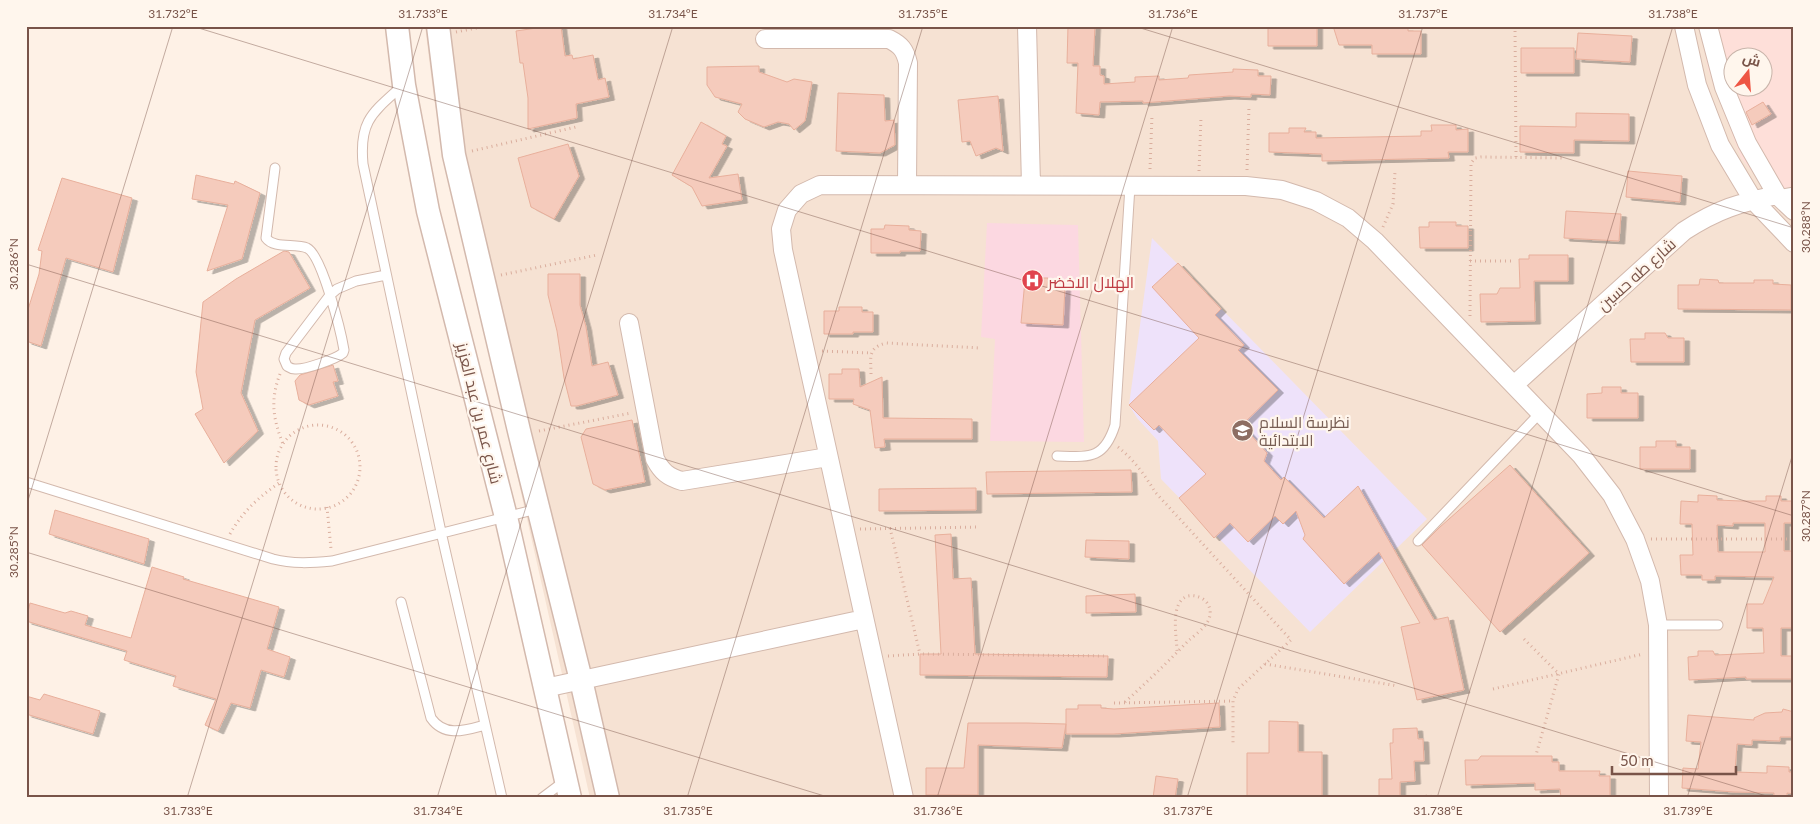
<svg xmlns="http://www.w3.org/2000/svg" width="1820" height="824" viewBox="0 0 1820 824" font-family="Lato,Cairo,sans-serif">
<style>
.residential{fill:#f6e2d3;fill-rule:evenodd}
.commercial{fill:#fedfd9;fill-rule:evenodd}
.education{fill:#eee2fa}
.medical{fill:#fcd8e1}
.building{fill:#f5cbbc;stroke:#e8af9b;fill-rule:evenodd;filter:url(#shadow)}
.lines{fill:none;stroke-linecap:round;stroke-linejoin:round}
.service-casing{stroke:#d3b9ad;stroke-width:11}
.minor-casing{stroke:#d3b9ad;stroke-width:20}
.tertiary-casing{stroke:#d3b9ad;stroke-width:25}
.path{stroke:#daae9e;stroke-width:3;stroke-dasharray:1 4;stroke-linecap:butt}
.service{stroke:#fff;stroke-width:9}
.minor{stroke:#fff;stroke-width:18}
.tertiary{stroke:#fff;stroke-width:22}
.ticks{fill:none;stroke:#795449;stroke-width:1;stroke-opacity:0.45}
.labels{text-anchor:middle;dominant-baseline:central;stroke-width:4.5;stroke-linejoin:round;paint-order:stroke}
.street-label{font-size:16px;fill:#795449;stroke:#fff6ed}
.health-label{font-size:16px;fill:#be3a42;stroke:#fff6ed;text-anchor:start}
.education-label{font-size:16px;fill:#785e54;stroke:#fff6ed;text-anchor:start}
.neatline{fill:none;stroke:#795449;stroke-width:2}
.ticks-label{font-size:12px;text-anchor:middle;fill:#795449}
</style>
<defs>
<filter id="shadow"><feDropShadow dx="5.5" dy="3" stdDeviation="0" flood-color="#0004"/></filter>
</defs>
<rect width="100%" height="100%" fill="#fef1e6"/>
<path class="residential" d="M425 26H1794V798H590L452 187 434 99ZM1732 58H1762V88H1732Z"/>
<path class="commercial" d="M1700 26H1794V224L1741 158 1708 70ZM1732 58H1762V88H1732Z"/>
<path class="education" d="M1152 238 1427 519 1310 632 1161 479 1158 441 1137 418 1129 405Z"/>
<path class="medical" d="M987 223 1078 225 1084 442 990 441 995 339 981 337Z"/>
<path class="building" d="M550 26H561L565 56 572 55 573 59 593 55 598 80 605 78 609 97 576 104 577 118 528 129V98L523 63H520L516 31Z
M1068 26H1095L1093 66H1100V75L1104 76V84L1135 82V77L1159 76V80L1188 78 1189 75 1233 72V69L1258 70V76H1271L1270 95 1251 94V97L1229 96 1143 103V101L1100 102 1099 115 1076 113 1078 63H1067Z
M1268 26H1317V46H1268Z
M1333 26 1408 28V31H1421V54H1372V45H1339Z
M1578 33 1632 36 1630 62 1576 59Z
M1521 48H1574V73H1521Z
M759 66V72L787 82 794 79 812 82 805 121 794 130 789 124 778 122 764 127 745 119 738 112 742 104 715 97 707 85V67Z
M838 93 884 95 885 121 894 120 895 145 880 153 836 151Z
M998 96 1003 151 996 148 976 156 970 141 962 142 958 100Z
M1763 102 1771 114 1752 125 1746 112Z
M1576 113 1629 114V141L1574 140V153L1520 152V126L1576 127Z
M701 122 726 136 722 144 727 146 709 178 738 174 742 200 702 206 692 187 672 175Z
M1431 125H1456V130L1468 129V152H1448L1449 158 1322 161V154L1269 152V133H1289V128H1306L1304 132H1316V138L1421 136V131H1432Z
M568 144 579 176 554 219 531 207 518 158Z
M1628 171 1682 176 1680 202 1626 197Z
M196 175 234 184 235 181 260 193 242 259 207 271 228 205 192 199Z
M62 178 132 198 113 272 66 258 41 346 26 341V316L39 274 42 251 38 250Z
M1566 211 1621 214 1619 241 1564 238Z
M1429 222H1456V226H1468V248H1420L1419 227H1429Z
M885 225 909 226V230L921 231 920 251H900V253H871V229H884Z
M284 251 289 252 310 288 255 320 241 393 258 431 224 463 195 414 203 409 196 372 203 302 236 279Z
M1529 255H1568V281H1534L1535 321 1481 322 1480 294H1497L1500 288H1520L1519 259H1529Z
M1178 263 1221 309 1215 315 1244 345 1238 350 1278 390 1242 425 1267 453 1264 461 1281 480 1284 477 1324 518 1358 486 1434 620 1448 617 1464 690 1417 700 1401 627 1420 623 1379 552 1344 584 1303 539 1305 535 1296 511 1283 524 1275 516 1248 542 1230 523 1214 538 1179 498 1206 474 1159 425 1154 430 1129 405 1199 338 1152 287Z
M548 274H580V305L586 327 592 366 608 362 618 395 577 406H571L564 378 557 331 548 295Z
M1034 278H1048L1047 287 1065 288 1063 325 1021 323 1025 280 1033 281Z
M1700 279 1718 280 1719 283H1754V280H1773V284L1791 285V310L1678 309V285H1699Z
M839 307H862V312H873V332H853V334H824V311H839Z
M1645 333H1665L1668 338H1684V362H1631L1630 339H1645Z
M333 365 338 381 333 382 338 396 309 405 299 400 295 381 300 375Z
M842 369H859L860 387 882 377 883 418 972 419V439H884L885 447 875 448 870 410 853 404 854 399H829V374H842Z
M1602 387H1621V393H1638V418H1587V394L1602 393Z
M632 420 645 482 605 490 593 484 581 437 586 429Z
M1656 441H1676V447H1690V469H1640V447H1656Z
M1510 465 1589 553 1500 632 1422 545 1440 527Z
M1131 470 1132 492 987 494 986 472Z
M976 488V510L879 511V489Z
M1698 495 1717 496V500L1741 501H1766V496H1781V501H1794V523H1784V551H1794V628H1781V656H1794V679H1746V677L1689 680 1688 657 1698 656V651H1713L1715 655 1764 653 1763 628H1747V604H1763L1774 577 1715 576V580H1702V575H1681L1680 555H1693L1692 524H1680L1681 501 1698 502ZM1733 523H1765V552H1718L1717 525 1733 526Z
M55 510 149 539 144 564 49 534Z
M951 534 953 579 971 578 975 654 1108 656 1107 677 920 675V654H941L935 535Z
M1086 540 1129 541V559L1085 557Z
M152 567 184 577 183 579 279 607 267 649 290 657 284 677 261 670 250 708 231 703 218 731 205 725 216 699 173 686 176 676 124 660 127 651 26 621 30 603 65 613 71 611 88 616 85 625 131 638Z
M1135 594 1136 612 1086 613V596Z
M44 694 100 711 93 734 26 714V696L40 700Z
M1219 703 1220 727 1114 734H1066V709H1078V705H1101V708L1114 709Z
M1783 709 1794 712V737H1780V741L1752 740V745L1737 744 1735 772 1767 773V766L1789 767V772H1794V794L1787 793V798H1774V793L1734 792 1682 788 1683 768 1698 769 1701 742 1686 741 1688 715 1754 720V718L1765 713 1782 712Z
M1269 721 1298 722V752H1322V798H1247V753H1269Z
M968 723H1027L1066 724 1062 748 978 745V795H926V768H964Z
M1417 728 1418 739H1423L1424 761H1414L1415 781 1400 782V798H1379V779H1392L1390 743H1393V729Z
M1481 756H1552V762H1559V771H1600L1599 776H1610V798H1561L1560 789 1535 790V783L1466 785 1465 760H1478Z
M1156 776 1178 779 1175 798H1153Z"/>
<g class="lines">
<defs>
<path id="service" d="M402 86C372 113 359 121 363 164L441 532 502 798
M275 168 266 238C274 249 295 243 307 248 322 255 341 332 344 350L343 353C336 359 304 370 295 369 291 369 290 368 287 366L284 359 286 353 330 295 337 289 356 281 386 275
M1777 195 1794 192
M1057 456C1089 457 1104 460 1115 425L1130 186
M26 482 273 559C293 564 311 563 332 561L537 509
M1418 541 1540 413
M401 602 431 718C445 738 466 730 485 725
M1658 625H1718
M542 798 566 780"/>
<path id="minor" d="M1027 26 1031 185
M1684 26 1697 85 1720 145 1753 200 1794 243
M1708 26 1724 87 1747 143 1777 195 1794 211
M765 39H889C901 45 905 50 908 63L907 185
M629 323 655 459C662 472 668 477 682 481L828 457
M1514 385 1684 231C1718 209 1739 203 1777 195
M545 688 864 619
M904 798 783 250 781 229 787 210 801 194 820 185 1246 186 1282 190 1316 201 1348 218 1375 241 1581 455 1612 495 1635 539 1650 581 1658 625 1659 798"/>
<path id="tertiary" d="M397 26 404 85 428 211 506 517 570 798
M438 26 454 155 520 435 581 680 608 798"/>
</defs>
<use href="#service" class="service-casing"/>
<use href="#minor" class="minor-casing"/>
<use href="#tertiary" class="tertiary-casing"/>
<path class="path" d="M1515 26 1516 158
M456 32 487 26
M472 151 576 127
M1150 169 1152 115
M1247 170 1249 106
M1199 171 1201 117
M1383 227 1393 204 1395 172
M1470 261H1515
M501 275 597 255
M1470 316 1471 163 1475 158 1481 157 1562 158
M822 351 871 353
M280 374C270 400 273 419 283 444
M871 374C871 358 867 348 886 343L980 348
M276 467a42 42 0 1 1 84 0a42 42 0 1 1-84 0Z
M539 431 631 413
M1118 447C1134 460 1145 475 1155 492L1291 640 1238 689 1233 701V744
M327 507 331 549
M890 528 920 654
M860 529 979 527
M230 534C242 512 259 497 279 483
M1651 539H1794
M1524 639 1559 674 1536 755
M888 656 920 654 1108 656
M1265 664 1398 686
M1493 689 1643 654
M1125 702C1147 682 1168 662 1188 641 1195 635 1206 627 1209 619 1212 611 1209 603 1203 599 1198 596 1193 595 1188 596 1169 602 1177 637 1177 652
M1114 703 1233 701
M1416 798 1424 796 1462 798"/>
<use href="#service" class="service"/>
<use href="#minor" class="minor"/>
<use href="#tertiary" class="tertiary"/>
</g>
<path class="ticks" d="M192 26 1794 516M1134 26 1794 228M26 264 1773 798M26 507 173 26M26 552 831 798M187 798 423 26M437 798 673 26M687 798 923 26M937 798 1173 26M1187 798 1423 26M1437 798 1673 26M1687 798 1794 450"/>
<defs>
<symbol id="hospital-disc" viewBox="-11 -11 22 22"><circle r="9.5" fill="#e0444e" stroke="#fff6ed"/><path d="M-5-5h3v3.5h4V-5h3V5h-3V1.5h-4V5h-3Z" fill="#fff"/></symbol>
<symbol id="school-disc" viewBox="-11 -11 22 22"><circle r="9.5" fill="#8d6e63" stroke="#fff6ed"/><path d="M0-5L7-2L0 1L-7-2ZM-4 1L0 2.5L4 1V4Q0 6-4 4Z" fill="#fff"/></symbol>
</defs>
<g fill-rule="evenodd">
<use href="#hospital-disc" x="1020" y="268" width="25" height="25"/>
<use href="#school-disc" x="1230" y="418" width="25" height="25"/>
</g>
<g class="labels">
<g class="street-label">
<text transform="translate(1636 274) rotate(-42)">شارع طه حسين</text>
<text transform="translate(480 413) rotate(76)">شارع عمر بن عبد العزيز</text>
</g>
<g class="health-label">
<text x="1048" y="281">الهلال الاخضر</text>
</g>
<g class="education-label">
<text x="1259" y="421">نظرسة السلام<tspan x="1259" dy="18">الابتدائية</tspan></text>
</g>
</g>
<rect width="1820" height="824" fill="none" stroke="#fff6ed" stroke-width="55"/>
<g transform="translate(1748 72) rotate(17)"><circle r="24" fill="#fff6ed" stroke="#c9b5ab"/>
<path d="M0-4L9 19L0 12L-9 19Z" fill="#ee5544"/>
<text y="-8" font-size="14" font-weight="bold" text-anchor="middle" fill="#795449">ش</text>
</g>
<path d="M1612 766v8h124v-8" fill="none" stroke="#795449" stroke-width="2.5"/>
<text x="1620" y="766" font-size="15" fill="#795449" stroke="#fff6ed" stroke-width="4" paint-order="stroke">50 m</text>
<rect x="28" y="28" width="1764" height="768" class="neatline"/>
<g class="ticks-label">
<text x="173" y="18">31.732°E</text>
<text x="423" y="18">31.733°E</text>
<text x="673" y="18">31.734°E</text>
<text x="923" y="18">31.735°E</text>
<text x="1173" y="18">31.736°E</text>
<text x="1423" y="18">31.737°E</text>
<text x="1673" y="18">31.738°E</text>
<text transform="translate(1806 227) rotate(-90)" y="4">30.288°N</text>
<text transform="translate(14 264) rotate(-90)" y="4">30.286°N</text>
<text transform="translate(1806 516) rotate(-90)" y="4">30.287°N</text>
<text transform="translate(14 552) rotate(-90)" y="4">30.285°N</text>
<text x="188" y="815">31.733°E</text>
<text x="438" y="815">31.734°E</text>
<text x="688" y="815">31.735°E</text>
<text x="938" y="815">31.736°E</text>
<text x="1188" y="815">31.737°E</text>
<text x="1438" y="815">31.738°E</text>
<text x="1688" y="815">31.739°E</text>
</g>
</svg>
